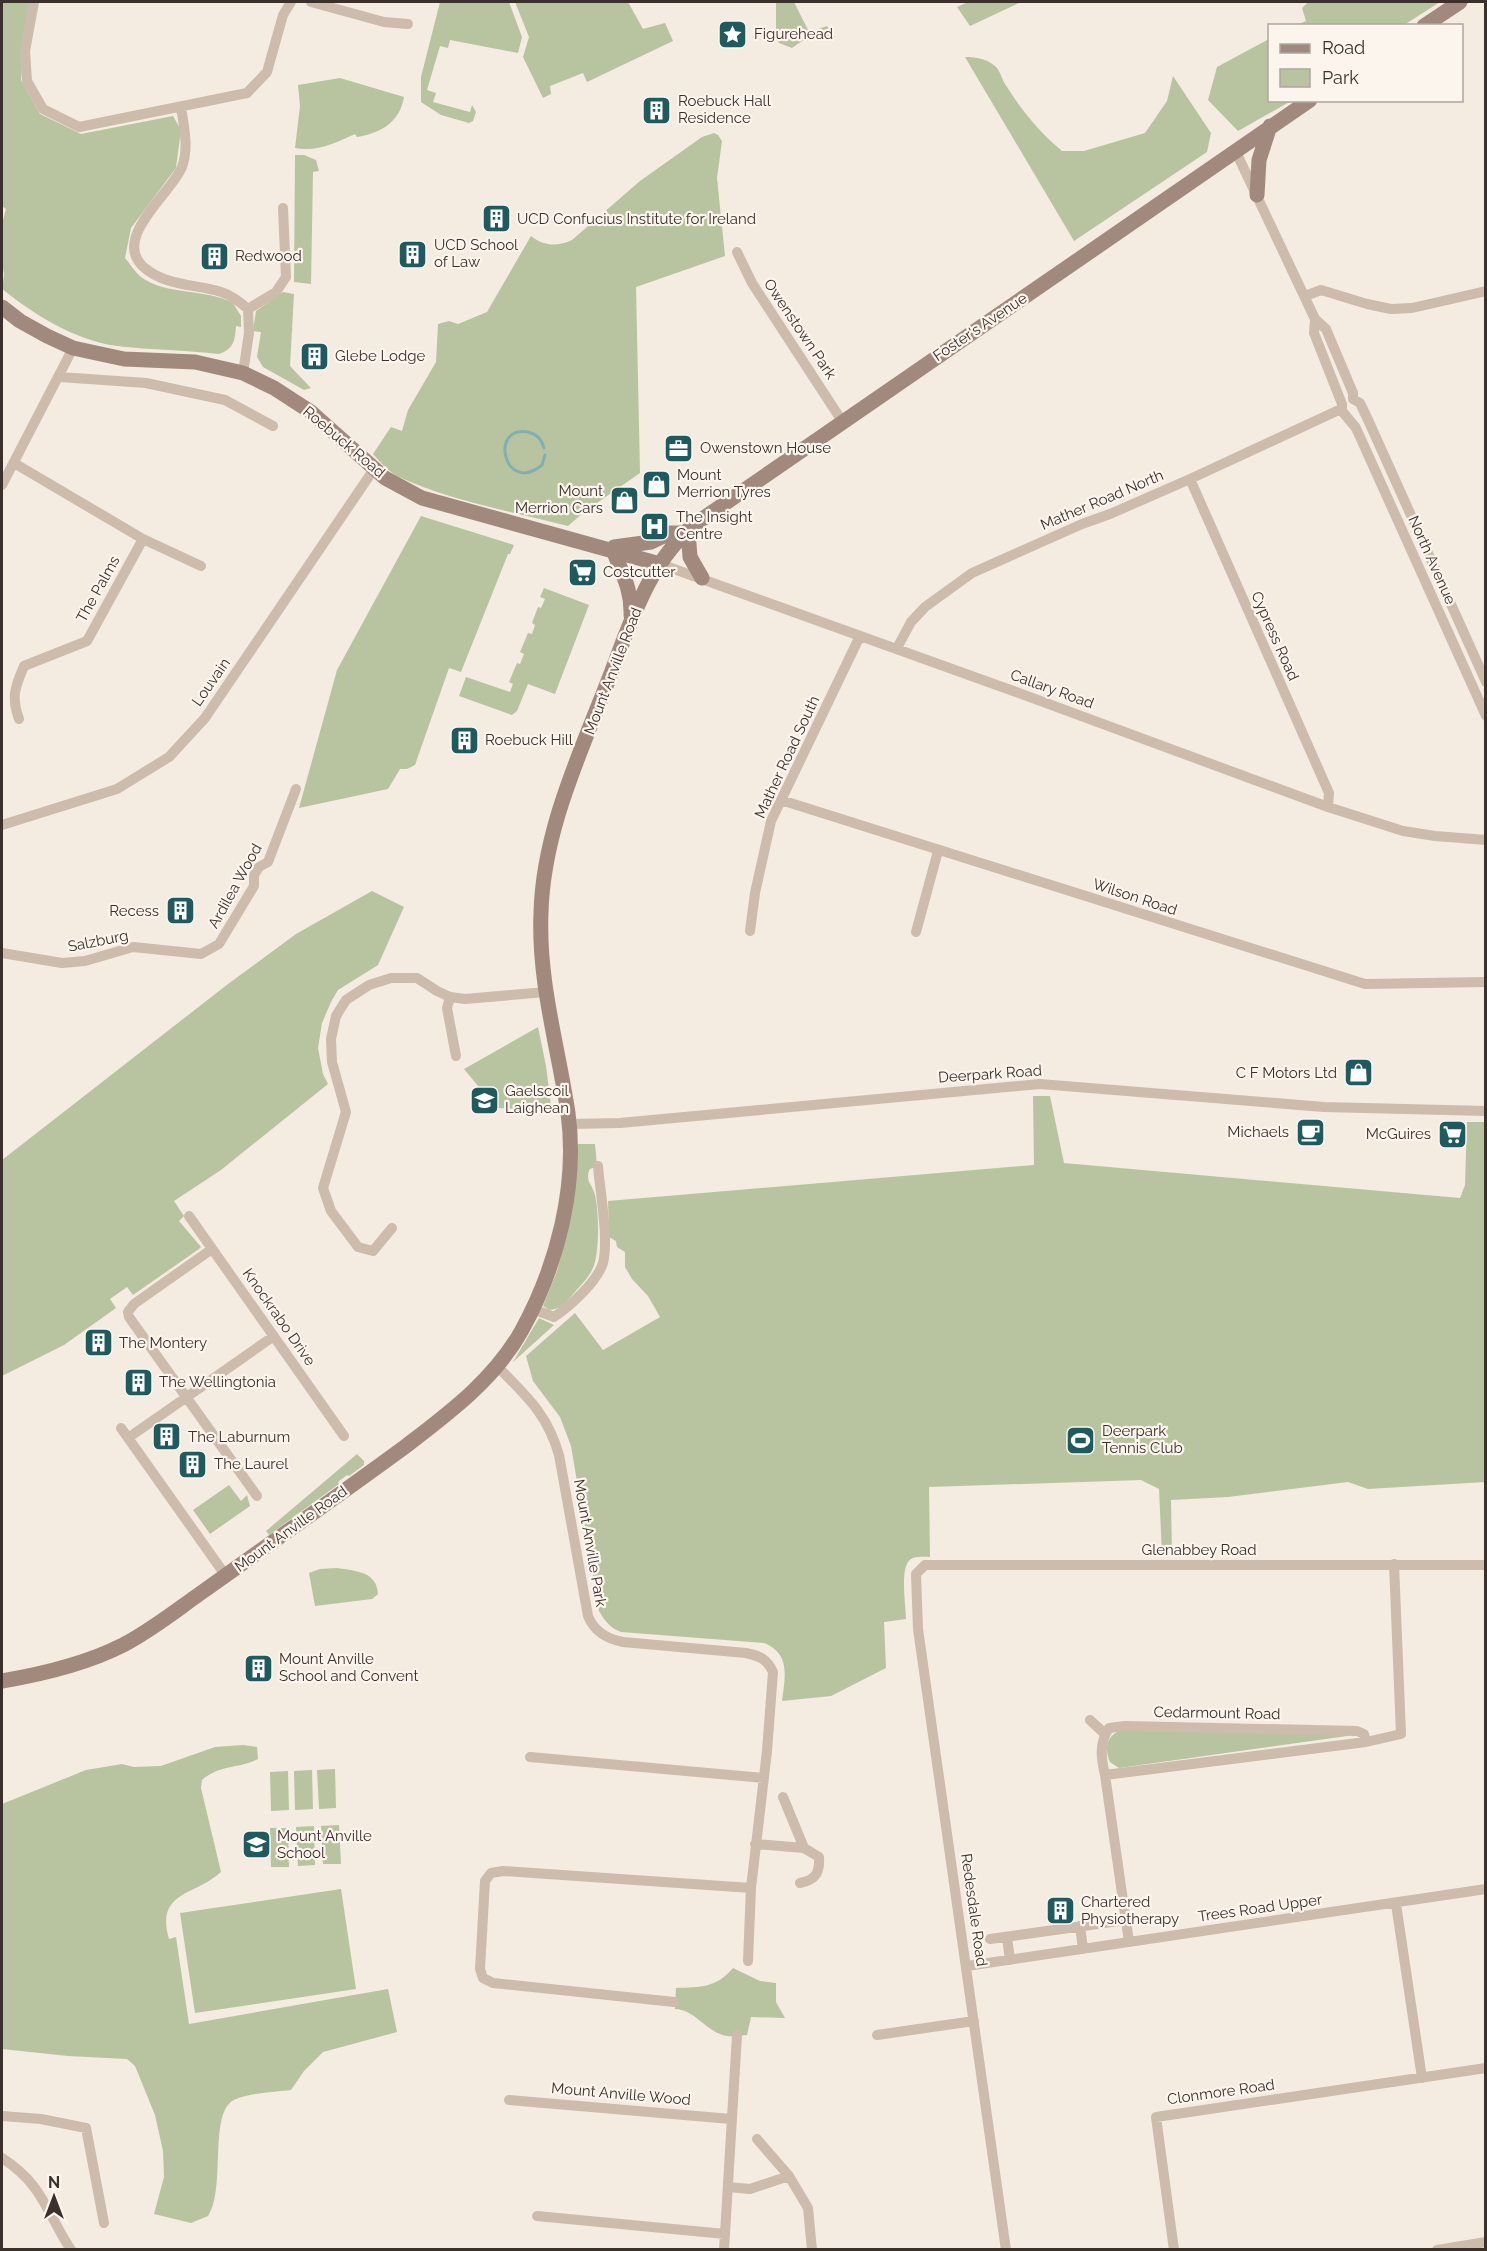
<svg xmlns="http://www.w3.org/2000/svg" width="1487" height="2251" viewBox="0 0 1487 2251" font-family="Raleway,sans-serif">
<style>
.green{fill:#b8c4a0}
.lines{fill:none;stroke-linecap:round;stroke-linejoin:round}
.stream{stroke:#7fb0b2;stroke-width:3}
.street{stroke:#cdbbac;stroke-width:10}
.secondary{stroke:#a18a7d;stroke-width:15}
.labels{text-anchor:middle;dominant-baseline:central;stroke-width:4.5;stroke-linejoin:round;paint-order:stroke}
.poi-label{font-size:15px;fill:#3b302b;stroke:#fbf5ee;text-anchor:start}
.street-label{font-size:15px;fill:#3b302b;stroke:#fbf5ee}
</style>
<rect width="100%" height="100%" fill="#f4ebe1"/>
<path class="green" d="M2 2H30L23 48 21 80 40 114 81 134 173 116 181 130 176 168 131 228 125 258C130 264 135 272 141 277 167 296 205 288 233 303L241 316V327L236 326C235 340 234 349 219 354 186 350 151 350 117 346 74 340 35 315 2 289L4 275 2 260V224L6 209 2 206Z
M440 2H509L522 37 518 53 450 40 448 48 440 46 427 90 436 93 433 102 470 112 472 105 476 112 473 121 469 123 441 115 421 102V77Z
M515 2H628L643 29 665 23 673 41 587 82 583 73 550 86 551 94 543 98 523 57 529 37Z
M776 2H794L809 32 827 26 835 37 802 41 792 48 779 43 776 38Z
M968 2H1021L970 26 957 7Z
M1308 2H1440L1404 25H1297L1306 21 1302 8Z
M1269 39 1270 100 1291 101 1238 131 1208 100 1217 67Z
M965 57C976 57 988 59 996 67 1001 72 1002 81 1007 87 1022 111 1040 133 1062 151H1084L1145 133 1167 101 1173 76 1211 133 1207 152 1074 241Z
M340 78 404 97C400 122 381 133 357 137L355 134C335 143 318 152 295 148L300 106 298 85Z
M714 133 718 135 722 141 717 178 725 256 636 287 640 473 584 512 568 526C514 512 447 500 397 476 388 471 380 462 373 454L391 427 402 431 408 410 436 362 438 324 449 321 458 324 487 312 531 236C543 246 558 247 572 240L640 181 702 137Z
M295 155H304L316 160 319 171 313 172 311 284 294 282Z
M283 292 294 294 290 366 311 388 304 390 263 367 257 357 261 332 253 331 256 311Z
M421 516 514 545 510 554H508L461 672 449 668 415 765 407 769H400L388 789 299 808 337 670Z
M544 588 589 605 555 694 528 684 517 711 512 715 459 696 466 677 510 692 513 684 509 682 517 663 520 664 524 654 520 652 528 633 532 634 535 625 532 623 538 607 541 608 545 599 540 597Z
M372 891 404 907 378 965 338 990 331 1002 322 1023 318 1048 323 1074 328 1084 221 1170 174 1201 184 1216 179 1221 201 1247 199 1249 133 1295 127 1287 110 1299 116 1308 64 1345 2 1376V1160L228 984 296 934Z
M538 1027 546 1066 551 1106 534 1110 498 1108 487 1092H483L464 1069Z
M1033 1096H1050L1064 1163 1460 1198 1465 1185 1467 1122H1485V1482L1368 1489 1348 1482 1228 1497 1171 1500 1172 1553 1162 1554 1159 1489 1141 1480 929 1487 930 1557C924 1557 916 1556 911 1559 899 1566 906 1606 906 1619L884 1622 886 1668 831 1696 782 1701C785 1677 791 1654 764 1643L621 1632C610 1628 605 1621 599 1611L571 1446 560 1417 533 1381 526 1356 575 1313 603 1350 660 1317 648 1296 632 1279 625 1267V1252L617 1247 616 1241 609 1237 608 1201 1034 1165Z
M578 1144H595L597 1166 590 1169C584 1180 593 1185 595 1195 599 1211 600 1256 592 1270 588 1278 581 1285 575 1292 567 1301 560 1310 549 1310L543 1306 557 1271 572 1211Z
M539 1318 554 1325 513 1362Z
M357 1454 364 1461V1465L349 1476 347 1475 338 1482 339 1484 269 1535 266 1531Z
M229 1485 241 1501 247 1495 250 1506 210 1534 193 1510Z
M337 1568C355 1571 377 1571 378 1594L372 1599 315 1606 309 1573 320 1569Z
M1124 1729 1351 1734 1347 1736 1119 1768 1110 1762C1103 1746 1108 1734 1124 1729Z
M243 1745 257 1747 258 1759C238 1769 221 1764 202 1780L201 1788 221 1872C195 1896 155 1891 169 1939L176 1937 189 2024 388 1989 397 2032 323 2052 304 2071 291 2090C276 2092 245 2093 232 2101 209 2117 226 2190 208 2216L191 2223 154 2214 164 2177 163 2151 155 2115 135 2066 127 2059 68 2056 2 2049V1804L86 1770 122 1764 134 1767 161 1766 215 1747Z
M335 1769 336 1808 319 1809 317 1770Z
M312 1770 313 1809 295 1810 294 1771Z
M288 1771 289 1810 271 1811 270 1772Z
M339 1825 341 1864H323L321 1826Z
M314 1826 315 1865 298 1866 296 1827Z
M270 1828H288L289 1867H271Z
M341 1889 356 1989 195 2013 180 1913Z
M733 1968 760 1981 776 1983V2002L785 2018 751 2017 747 2035C741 2035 733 2037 727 2036 707 2033 696 2010 675 2009L676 1988C701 1987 716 1988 733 1968Z"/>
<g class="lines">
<path class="stream" d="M544 448C542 440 537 434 528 432 488 425 505 496 542 465L545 455"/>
<path class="street" d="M34 2 25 51 27 81 43 109 79 127 247 93 267 72 283 15 291 2
M311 2 384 22 408 24
M181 107C184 127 189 148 182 167 172 193 108 240 146 269 167 286 196 284 221 292 231 295 240 302 248 309
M1236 152 1315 319 1326 329 1353 393V399L1360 403 1369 422 1486 682
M737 252 752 283 842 421
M1305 296 1321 290 1367 304 1391 309 1412 308 1486 291
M1315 319 1314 333 1342 404V411L1356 428 1486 716
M243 373 249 333 248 309 276 292 286 277 283 208
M60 377 146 383 225 400 273 426
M14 463 143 539 201 566
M1190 479 1329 793 1328 807
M2 485 73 348
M660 564 1016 692 1328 807 1403 831 1435 836 1486 840
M897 648 911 622 925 607 972 573 1082 524 1110 514 1190 479 1341 409
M19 719C11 697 15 687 24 666L87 641 143 539
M781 800 1365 984 1486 982
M2 825 117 789 169 757 205 718 374 469
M750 931 755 893 771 821 860 636
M916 932 938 851
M2 953 62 963 85 961 133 947 201 954 219 944 254 886V875L259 867 268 862 296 789
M450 997 447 1008 456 1056
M569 1124 620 1123 1040 1084 1324 1107 1486 1111
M189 1216 344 1436
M392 1228 373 1251 358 1247 331 1211 323 1188 346 1112 332 1062 331 1039 336 1016 346 1000 369 985 391 978H417L437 991 450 997 465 999 546 992
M212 1249 134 1304 128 1312 129 1317 257 1496
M533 1309 554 1317C570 1306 597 1282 603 1263 609 1240 600 1191 598 1166
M497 1366C526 1396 547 1413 559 1455L588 1616C594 1631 607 1639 623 1642L746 1653C760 1656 767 1659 773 1672L767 1751 751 1888 748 1961
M121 1428 226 1576
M128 1438 274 1336
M1090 1720 1105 1734
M530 1757 764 1778
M1105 1775C1101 1758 1099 1743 1109 1728L1125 1726 1357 1731 1364 1734 1366 1742
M783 1797 804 1848 819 1857C820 1872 816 1880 800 1883
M755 1844 804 1848
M1396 1904 1422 2078
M1080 1926 1083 1949
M1007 1937 1010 1960
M990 1939 1126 1920
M1129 1942 1105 1775 1366 1742 1401 1734 1394 1564
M967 1966 1486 1889
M674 2002 493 1983 483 1978 480 1969 485 1881 491 1873 503 1871 751 1888
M877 2035 974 2021
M509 2100 731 2119
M2 2116 41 2119 86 2128 104 2223
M757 2139 789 2176 808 2208 812 2250
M2 2158C43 2184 46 2212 71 2250
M728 2187 750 2189 789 2176
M537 2216 725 2234
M724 2250 737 2035
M1006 2250 918 1629 916 1574 925 1565H1486
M1174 2250 1156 2117 1486 2068
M1437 2250 1486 2242"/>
<path class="secondary" d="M1424 26 1460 2
M1257 195 1259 160 1270 126
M2 307 20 321 47 336 73 348 124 359 195 362 243 373 274 388 311 412 385 478 422 498 660 564
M688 530 690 557 702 578
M614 547 651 542 670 533H684
M613 550C622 573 632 590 631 615
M2 1681C43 1674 86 1664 123 1645 150 1631 174 1612 198 1595 233 1570 268 1545 302 1521 337 1496 372 1471 406 1446 449 1413 495 1379 522 1330 557 1266 578 1186 568 1113 558 1046 538 981 541 913 543 830 581 752 610 676 631 621 650 559 698 522L1310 100"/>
</g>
<defs>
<symbol id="sight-square" viewBox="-11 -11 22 22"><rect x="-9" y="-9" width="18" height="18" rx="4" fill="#1f5a5e" stroke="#fbf5ee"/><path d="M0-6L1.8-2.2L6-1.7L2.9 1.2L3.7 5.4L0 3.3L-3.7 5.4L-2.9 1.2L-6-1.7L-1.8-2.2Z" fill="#fff"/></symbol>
<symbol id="building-square" viewBox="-11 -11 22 22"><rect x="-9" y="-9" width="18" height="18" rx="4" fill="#1f5a5e" stroke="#fbf5ee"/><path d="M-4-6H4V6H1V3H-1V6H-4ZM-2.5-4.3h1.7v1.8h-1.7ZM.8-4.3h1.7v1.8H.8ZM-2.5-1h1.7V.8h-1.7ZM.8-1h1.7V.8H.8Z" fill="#fff"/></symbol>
<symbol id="office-square" viewBox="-11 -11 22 22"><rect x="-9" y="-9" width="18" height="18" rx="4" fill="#1f5a5e" stroke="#fbf5ee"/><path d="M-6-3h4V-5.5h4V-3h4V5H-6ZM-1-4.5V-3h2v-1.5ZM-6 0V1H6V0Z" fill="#fff"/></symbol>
<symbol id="shop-square" viewBox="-11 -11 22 22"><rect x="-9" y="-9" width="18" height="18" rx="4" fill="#1f5a5e" stroke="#fbf5ee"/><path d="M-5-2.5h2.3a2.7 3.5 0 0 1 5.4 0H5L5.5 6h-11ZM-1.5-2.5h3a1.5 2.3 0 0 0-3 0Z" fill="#fff"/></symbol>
<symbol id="hospital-square" viewBox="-11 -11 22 22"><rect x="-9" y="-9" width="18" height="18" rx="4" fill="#1f5a5e" stroke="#fbf5ee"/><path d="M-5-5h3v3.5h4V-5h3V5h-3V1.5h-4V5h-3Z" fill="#fff"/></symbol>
<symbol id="supermarket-square" viewBox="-11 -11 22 22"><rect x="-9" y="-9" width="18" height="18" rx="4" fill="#1f5a5e" stroke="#fbf5ee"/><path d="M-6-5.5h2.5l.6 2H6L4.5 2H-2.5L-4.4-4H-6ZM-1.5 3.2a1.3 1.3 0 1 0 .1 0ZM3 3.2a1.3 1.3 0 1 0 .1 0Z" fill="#fff"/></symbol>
<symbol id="school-square" viewBox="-11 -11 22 22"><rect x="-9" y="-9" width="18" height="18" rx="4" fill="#1f5a5e" stroke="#fbf5ee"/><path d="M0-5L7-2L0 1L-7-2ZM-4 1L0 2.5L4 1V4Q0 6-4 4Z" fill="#fff"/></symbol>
<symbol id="cafe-square" viewBox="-11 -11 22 22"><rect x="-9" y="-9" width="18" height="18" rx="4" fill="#1f5a5e" stroke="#fbf5ee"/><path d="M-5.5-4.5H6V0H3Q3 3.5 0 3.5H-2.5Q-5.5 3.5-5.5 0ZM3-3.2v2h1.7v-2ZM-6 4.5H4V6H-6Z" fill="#fff"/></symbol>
<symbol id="stadium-square" viewBox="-11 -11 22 22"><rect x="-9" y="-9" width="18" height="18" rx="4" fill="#1f5a5e" stroke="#fbf5ee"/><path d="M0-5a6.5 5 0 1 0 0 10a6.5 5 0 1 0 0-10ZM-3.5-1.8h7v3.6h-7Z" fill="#fff"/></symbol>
</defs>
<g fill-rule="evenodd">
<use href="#sight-square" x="716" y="18" width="33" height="33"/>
<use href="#building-square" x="640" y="94" width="33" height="33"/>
<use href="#building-square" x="480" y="202" width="33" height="33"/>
<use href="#building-square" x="396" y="238" width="33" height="33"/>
<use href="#building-square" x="198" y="240" width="33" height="33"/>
<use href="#building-square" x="298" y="340" width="33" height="33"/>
<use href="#office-square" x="662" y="432" width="33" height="33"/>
<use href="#shop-square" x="640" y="468" width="33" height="33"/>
<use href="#shop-square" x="608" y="484" width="33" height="33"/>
<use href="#hospital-square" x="638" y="510" width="33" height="33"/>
<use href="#supermarket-square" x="566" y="556" width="33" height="33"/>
<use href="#building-square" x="448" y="724" width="33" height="33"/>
<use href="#building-square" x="164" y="894" width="33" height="33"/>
<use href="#shop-square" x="1342" y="1056" width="33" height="33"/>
<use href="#school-square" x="468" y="1084" width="33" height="33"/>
<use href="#cafe-square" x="1294" y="1116" width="33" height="33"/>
<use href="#supermarket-square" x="1436" y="1118" width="33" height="33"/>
<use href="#building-square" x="82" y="1326" width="33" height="33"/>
<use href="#building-square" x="122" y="1366" width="33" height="33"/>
<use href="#building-square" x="150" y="1420" width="33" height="33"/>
<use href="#stadium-square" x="1064" y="1424" width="33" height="33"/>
<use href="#building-square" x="176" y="1448" width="33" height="33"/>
<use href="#building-square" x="242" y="1652" width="33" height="33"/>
<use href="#school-square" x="240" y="1828" width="33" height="33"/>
<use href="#building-square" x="1044" y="1894" width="33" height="33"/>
</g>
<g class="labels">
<g class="poi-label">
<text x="754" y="34">Figurehead</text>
<text x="678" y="101">Roebuck Hall<tspan x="678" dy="17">Residence</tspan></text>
<text x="517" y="219">UCD Confucius Institute for Ireland</text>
<text x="434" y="245">UCD School<tspan x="434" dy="17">of Law</tspan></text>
<text x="235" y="256">Redwood</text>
<text x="335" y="356">Glebe Lodge</text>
<text x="700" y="448">Owenstown House</text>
<text x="677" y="475">Mount<tspan x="677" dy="17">Merrion Tyres</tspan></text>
<text x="603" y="491" text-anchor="end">Mount<tspan x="603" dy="17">Merrion Cars</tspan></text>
<text x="676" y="517">The Insight<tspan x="676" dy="17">Centre</tspan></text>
<text x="603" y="572">Costcutter</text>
<text x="485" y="740">Roebuck Hill</text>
<text x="159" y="911" text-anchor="end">Recess</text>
<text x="1337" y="1073" text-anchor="end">C F Motors Ltd</text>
<text x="505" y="1091">Gaelscoil<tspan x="505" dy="17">Laighean</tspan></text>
<text x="1289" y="1132" text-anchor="end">Michaels</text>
<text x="1431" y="1134" text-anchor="end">McGuires</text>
<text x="119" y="1343">The Montery</text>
<text x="159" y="1382">The Wellingtonia</text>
<text x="1102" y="1431">Deerpark<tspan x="1102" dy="17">Tennis Club</tspan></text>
<text x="188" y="1437">The Laburnum</text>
<text x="214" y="1464">The Laurel</text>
<text x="279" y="1659">Mount Anville<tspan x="279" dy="17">School and Convent</tspan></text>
<text x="277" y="1836">Mount Anville<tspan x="277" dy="17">School</tspan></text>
<text x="1081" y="1902">Chartered<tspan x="1081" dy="17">Physiotherapy</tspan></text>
</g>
<g class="street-label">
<text transform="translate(980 327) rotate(-34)">Foster's Avenue</text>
<text transform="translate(800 329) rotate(56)">Owenstown Park</text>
<text transform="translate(344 442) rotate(40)">Roebuck Road</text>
<text transform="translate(1102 500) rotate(-23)">Mather Road North</text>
<text transform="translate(1432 560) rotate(66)">North Avenue</text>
<text transform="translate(98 589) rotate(-61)">The Palms</text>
<text transform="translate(1275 636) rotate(66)">Cypress Road</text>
<text transform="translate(613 671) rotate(-69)">Mount Anville Road</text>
<text transform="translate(211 682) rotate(-55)">Louvain</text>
<text transform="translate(1052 689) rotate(20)">Callary Road</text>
<text transform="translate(787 757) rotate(-65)">Mather Road South</text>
<text transform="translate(235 886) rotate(-61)">Ardilea Wood</text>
<text transform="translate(1135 897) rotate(18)">Wilson Road</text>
<text transform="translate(98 941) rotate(-11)">Salzburg</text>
<text transform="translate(990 1074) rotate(-4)">Deerpark Road</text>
<text transform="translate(279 1317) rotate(55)">Knockrabo Drive</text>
<text transform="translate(291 1529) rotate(-36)">Mount Anville Road</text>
<text transform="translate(590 1543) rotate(80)">Mount Anville Park</text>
<text x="1199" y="1550">Glenabbey Road</text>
<text transform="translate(1217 1713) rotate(1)">Cedarmount Road</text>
<text transform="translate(1260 1908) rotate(-8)">Trees Road Upper</text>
<text transform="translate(974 1910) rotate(82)">Redesdale Road</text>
<text transform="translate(1221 2092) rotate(-8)">Clonmore Road</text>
<text transform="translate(621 2094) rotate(5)">Mount Anville Wood</text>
</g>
</g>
<rect width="1487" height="2251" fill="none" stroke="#3b302b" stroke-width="6"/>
<rect x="1268" y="24" width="195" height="78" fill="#fbf5ee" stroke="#aea6a0" stroke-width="1.5"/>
<rect x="1280" y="44" width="30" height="9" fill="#a18a7d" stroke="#aea6a0" stroke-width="1.5"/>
<text x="1322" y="54" font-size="18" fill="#3b302b">Road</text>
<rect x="1280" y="69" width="30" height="18" fill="#b8c4a0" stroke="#aea6a0" stroke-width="1.5"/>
<text x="1322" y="84" font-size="18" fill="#3b302b">Park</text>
<g transform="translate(54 2197)" stroke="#fbf5ee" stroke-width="4.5" paint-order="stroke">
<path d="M0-4.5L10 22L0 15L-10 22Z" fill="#3b302b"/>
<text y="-9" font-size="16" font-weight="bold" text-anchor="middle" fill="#3b302b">N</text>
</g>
</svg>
